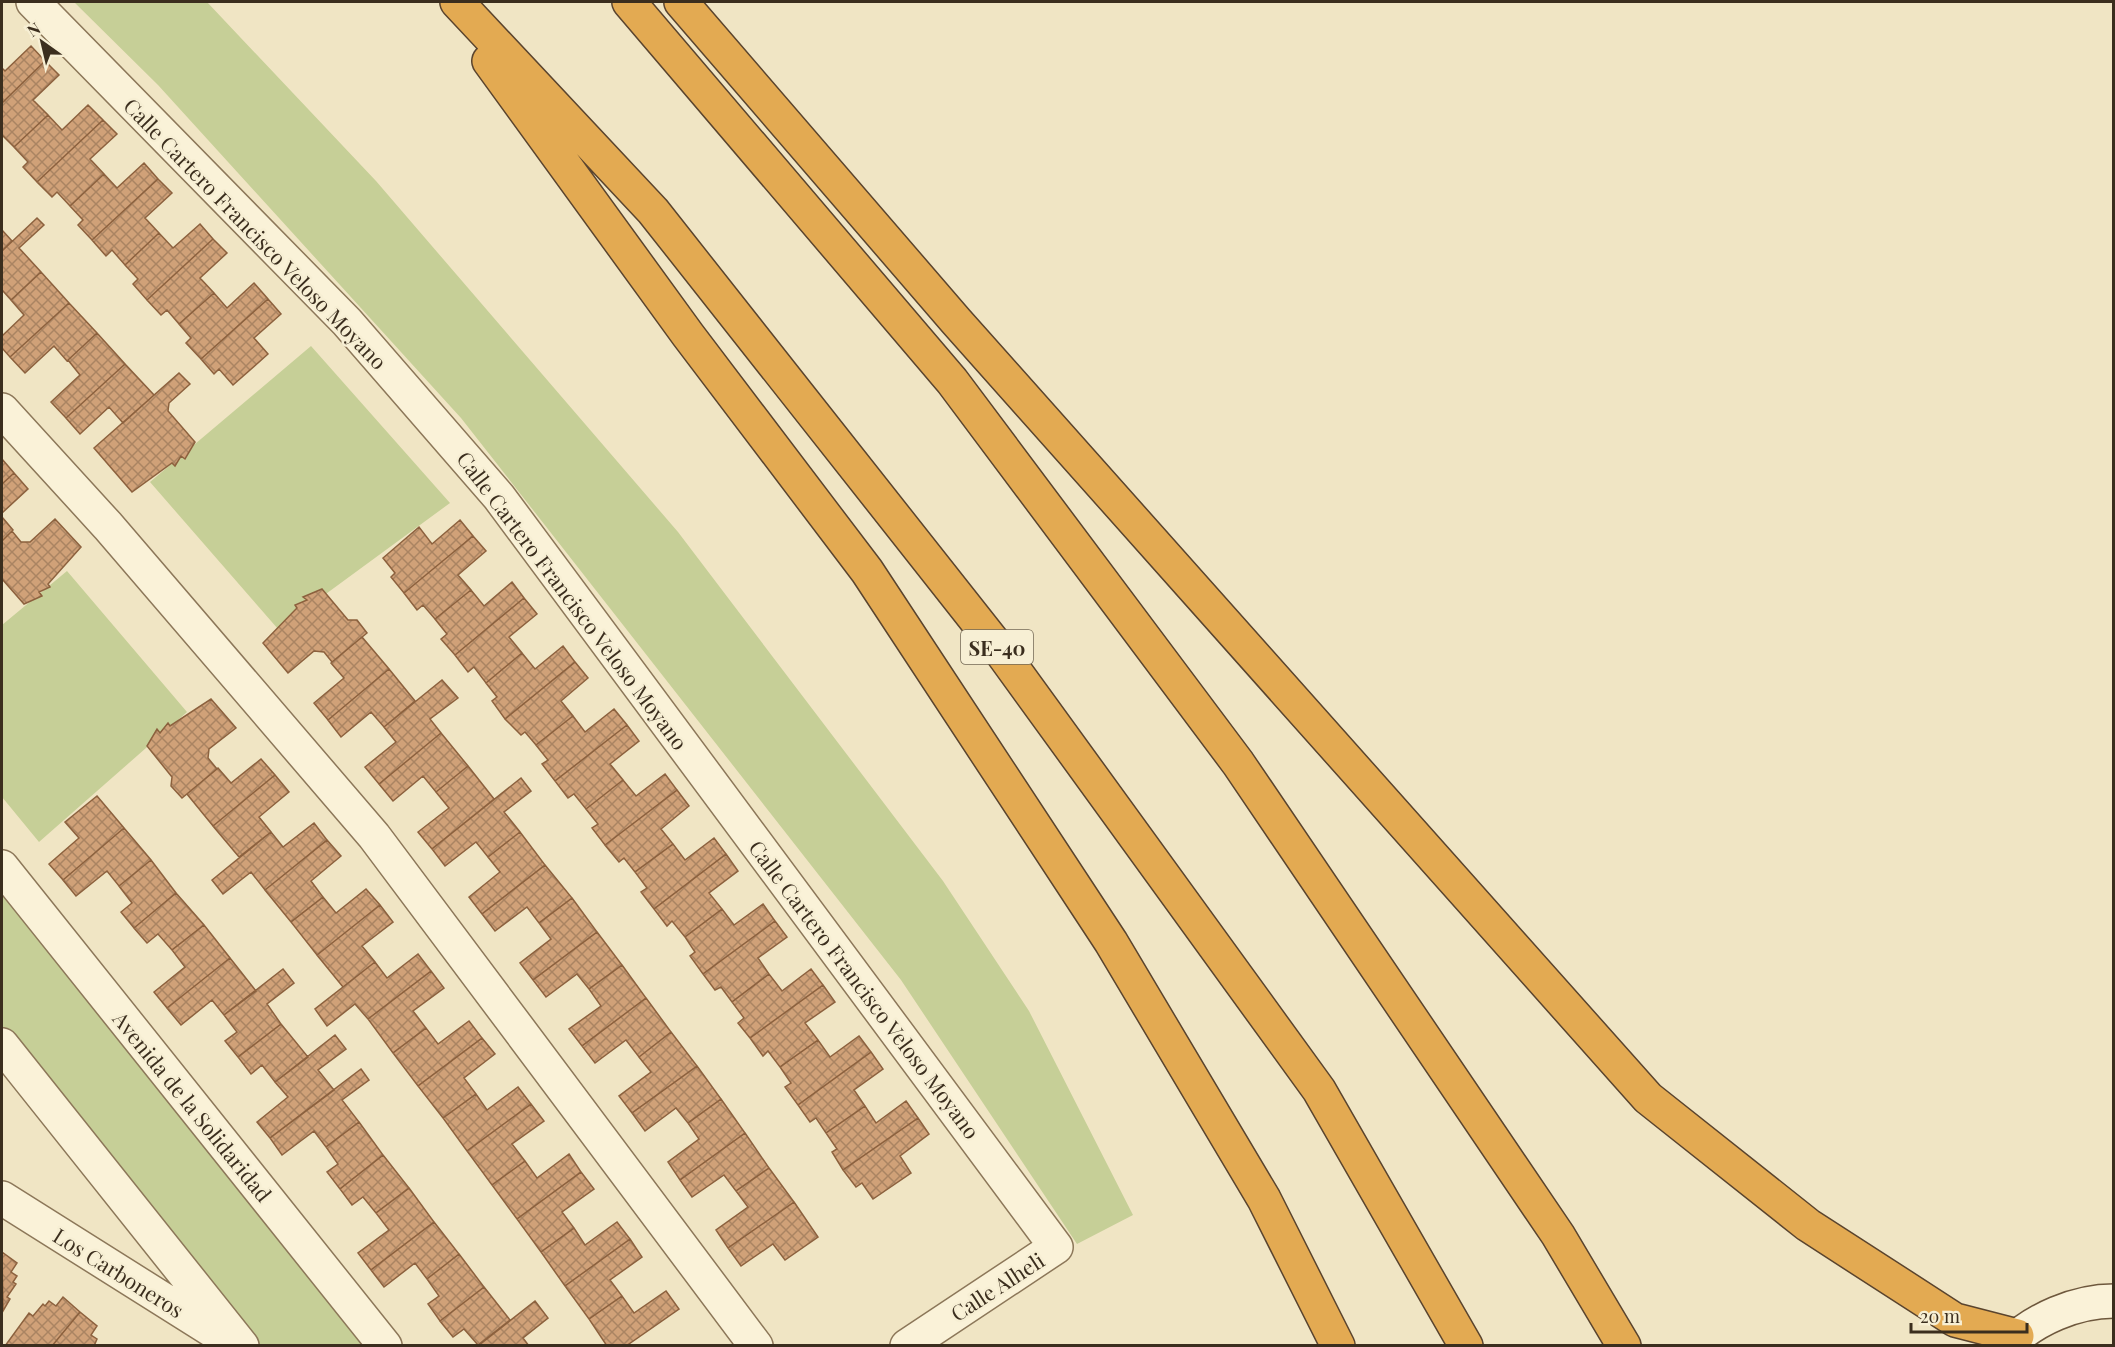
<svg xmlns="http://www.w3.org/2000/svg" width="2115" height="1347" viewBox="0 0 2115 1347" font-family="'Playfair Display',serif">
<style>
.park{fill:#c6cf97}
.building{fill:url(#building-cross-hatch);stroke:#8c613e;stroke-width:1.5}
.lines{fill:none;stroke-linecap:round;stroke-linejoin:round}
.street-casing{stroke:#8c7759;stroke-width:36}
.secondary-casing{stroke:#6e583d;stroke-width:36}
.highway-casing{stroke:#5a442e;stroke-width:36}
.street{stroke:#faf2d8;stroke-width:33}
.secondary{stroke:#faf2d8;stroke-width:33}
.highway{stroke:#e3aa52;stroke-width:33}
.labels{text-anchor:middle;dominant-baseline:central;stroke-width:5;stroke-linejoin:round;paint-order:stroke}
.shield{fill:#f7efd4;stroke:#736855;stroke-width:1.5}
.shield-label{font-size:20px;font-weight:bold;fill:#3b2e1e}
.street-label{font-size:21px;fill:#3b2e1e;stroke:#f7efd4}
</style>
<defs>
<pattern id="building-cross-hatch" width="8" height="8" patternUnits="userSpaceOnUse" patternTransform="scale(1.5)"><rect width="8" height="8" fill="#d0a178"/><path d="M0 0l8 8M0 8l8-8" fill="none" stroke="#aa8462"/></pattern>
</defs>
<rect width="100%" height="100%" fill="#f0e5c4"/>
<path class="park" d="M74 2H207L376 181 678 532 943 881 1029 1011 1133 1215 1077 1244 901 980 461 418 158 85Z
M311 346 450 503 278 629 150 482Z
M67 571 187 712 39 842 2 797V625Z
M2 867 385 1345H242L2 1045Z"/>
<path class="building" d="M31 46 45 61 2 103V68L5 71Z
M45 61 59 75 33 100 48 115 14 147 2 135V103Z
M88 105 103 120 37 182 23 167 28 162 14 147 48 115 62 130Z
M103 120 117 134 90 159 104 174 70 206 57 192 52 197 37 182Z
M144 163 158 179 92 240 78 225 83 220 70 206 104 174 117 188Z
M158 179 172 193 145 218 159 233 125 265 112 250 106 256 92 240Z
M37 218 44 225 19 248 41 272 11 300 2 290V251Z
M200 224 213 239 147 300 133 284 138 279 125 265 159 233 173 248Z
M2 230 12 241 2 251Z
M213 239 227 253 200 278 214 293 179 324 167 310 161 315 147 300Z
M41 272 69 303 10 357 2 348V336L24 315 11 300Z
M254 283 268 299 201 359 186 343 191 338 179 324 214 293 227 308Z
M268 299 281 314 254 338 268 354 233 385 219 369 214 374 201 359Z
M69 303 97 333 67 361 54 346 25 373 10 357Z
M97 333 125 364 66 418 51 402 80 375 68 360Z
M125 364 154 395 123 423 109 407 80 434 66 418Z
M179 373 190 384 169 403 168 411 195 442 185 459 181 456 175 466 172 463 132 492 94 448Z
M2 459 14 473 2 484Z
M14 473 28 489 2 513V484Z
M2 517 13 530 2 541Z
M55 519 81 547 48 584 50 587 39 592 42 596 24 604 2 579V541L12 531 21 542H30Z
M460 520 473 536 404 593 391 577 395 573 383 558 419 527 432 544Z
M473 536 486 551 458 575 471 590 435 619 423 605 417 610 404 593Z
M512 582 524 598 455 655 441 639 447 634 435 619 471 590 484 606Z
M322 589 348 620H357L367 633 332 662 324 652 314 651 288 673 263 643 297 608 295 605 307 600 303 597Z
M524 598 537 614 509 637 522 653 486 683 474 667 468 672 455 655Z
M362 637 389 669 328 720 314 703 344 678 331 663Z
M563 646 575 662 505 719 492 701 497 697 486 683 522 653 535 669Z
M575 662 588 678 561 701 573 716 536 745 525 732 521 735 505 719Z
M389 669 415 701 384 727 371 712 341 737 328 720Z
M442 680 458 698 430 719 441 733 379 784 365 767 396 742 384 727Z
M211 699 236 728 209 749 208 758 217 769 182 798 171 786 172 777 147 746 157 729 160 733 168 723 170 726Z
M614 709 627 725 555 781 542 764 548 760 536 745 573 716 585 732Z
M627 725 639 741 610 764 623 780 586 809 574 794 568 798 555 781Z
M441 733 468 766 436 792 423 776 393 801 379 784Z
M261 759 275 775 213 826 187 794 218 768 231 783Z
M468 766 494 799 432 849 418 832 449 808 436 792Z
M665 774 677 790 605 845 592 828 598 824 586 809 623 780 636 796Z
M275 775 289 792 259 817 271 832 239 857 213 826Z
M521 778 531 791 504 812 520 832 488 857 476 842 445 866 432 849Z
M677 790 689 806 661 829 673 844 635 872 624 858 619 862 605 845Z
M97 796 124 828 63 880 49 864 79 838 65 822Z
M314 823 327 840 265 890 251 872 223 894 212 880 271 832 283 847Z
M124 828 151 860 119 886 107 871 76 896 63 880Z
M520 832 545 865 482 914 469 897 500 872 488 857Z
M714 838 726 854 654 909 641 892 647 888 635 872 673 844 685 860Z
M327 840 341 856 311 881 323 897 291 922 265 890Z
M726 854 738 871 709 893 722 909 685 937 672 921 667 926 654 909Z
M151 860 176 893 134 928 121 912 132 903 119 886Z
M545 865 572 898 539 923 527 907 495 931 482 914Z
M366 889 380 905 317 955 291 922 323 897 336 913Z
M176 893 204 925 172 950 158 934 147 943 134 928Z
M572 898 597 932 533 980 520 963 551 939 539 923Z
M763 904 775 921 703 974 690 956 695 952 685 937 722 909 734 925Z
M380 905 393 922 362 946 375 962 343 987 317 955Z
M775 921 787 937 758 958 769 974 732 1002 721 987 715 990 703 974Z
M204 925 230 958 167 1008 154 992 185 967 172 950Z
M597 932 622 965 589 989 577 974 546 997 533 980Z
M418 954 431 971 368 1019 355 1004 327 1026 315 1009 375 962 387 978Z
M230 958 256 991 224 1015 212 1000 181 1025 167 1008Z
M622 965 646 998 582 1046 569 1029 601 1006 589 989Z
M283 969 294 983 267 1004 281 1024 238 1057 225 1041 237 1032 224 1015Z
M811 969 823 985 750 1038 738 1023 744 1018 732 1002 769 974 782 991Z
M431 971 444 988 413 1011 426 1028 393 1053 368 1019Z
M823 985 835 1002 805 1023 818 1040 780 1067 768 1051 763 1056 750 1038Z
M646 998 671 1032 639 1057 626 1040 595 1063 582 1046Z
M469 1021 482 1038 418 1086 393 1053 426 1028 438 1044Z
M281 1024 308 1057 275 1082 262 1065 251 1074 238 1057Z
M671 1032 697 1066 632 1113 619 1096 651 1072 639 1057Z
M335 1035 346 1049 318 1070 334 1090 270 1138 257 1122 288 1097 275 1082Z
M859 1036 871 1052 798 1105 785 1087 791 1083 780 1067 818 1040 830 1057Z
M482 1038 495 1054 464 1078 476 1094 443 1118 418 1086Z
M871 1052 883 1069 854 1090 865 1106 826 1133 816 1118 810 1122 798 1105Z
M697 1066 721 1099 688 1123 676 1108 645 1131 632 1113Z
M361 1069 369 1080 342 1100 359 1122 326 1147 314 1131 282 1155 270 1138Z
M518 1087 531 1104 467 1151 443 1118 476 1094 487 1110Z
M721 1099 745 1133 680 1180 668 1162 699 1139 688 1123Z
M906 1101 918 1118 843 1170 832 1152 837 1149 826 1133 865 1106 876 1123Z
M531 1104 544 1121 512 1144 525 1161 492 1185 467 1151Z
M918 1118 929 1134 900 1156 911 1173 873 1199 862 1183 856 1187 843 1170Z
M359 1122 383 1155 340 1189 327 1172 338 1164 326 1147Z
M745 1133 769 1168 736 1191 724 1175 692 1197 680 1180Z
M569 1154 581 1172 517 1219 492 1185 525 1161 537 1178Z
M383 1155 409 1188 376 1213 363 1197 352 1205 340 1189Z
M769 1168 794 1202 728 1248 716 1230 748 1207 736 1191Z
M581 1172 594 1189 562 1212 574 1228 541 1252 517 1219Z
M409 1188 434 1222 371 1270 358 1253 389 1230 376 1213Z
M794 1202 818 1237 785 1260 773 1244 741 1266 728 1248Z
M434 1222 459 1254 427 1279 415 1263 384 1287 371 1270Z
M617 1222 630 1239 565 1286 541 1252 574 1228 585 1245Z
M630 1239 642 1257 610 1280 622 1296 589 1319 565 1286Z
M2 1252 17 1263 11 1272 17 1276 13 1282 16 1284 7 1297 10 1299 3 1311Z
M459 1254 484 1287 440 1321 428 1304 439 1296 427 1279Z
M484 1287 510 1320 478 1345 464 1329 453 1337 440 1321Z
M666 1291 679 1309 626 1346H607L589 1319 622 1296 634 1313Z
M63 1297 80 1312 52 1346H5L29 1313 33 1316 43 1304 45 1306 49 1301 56 1306Z
M535 1301 548 1318 523 1338 529 1346H478Z
M80 1312 97 1326 91 1335 97 1339 94 1346H52Z"/>
<g class="lines">
<defs>
<path id="street" d="M33 2 347 322 499 497 1056 1247 907 1346
M2 410 108 526 374 836 756 1346
M2 867 385 1346
M2 1045 242 1346
M2 1198 226 1339"/>
<path id="secondary" d="M2007 1346C2034 1319 2076 1301 2114 1301"/>
<path id="highway" d="M457 2 653 211 1002 653 1319 1090 1466 1346
M629 2 952 381 1238 763 1558 1235 1624 1346
M681 2 956 321 1648 1098 1808 1225 1955 1320 2017 1336
M489 61 688 335 867 571 1111 942 1264 1199 1338 1346"/>
</defs>
<use href="#street" class="street-casing"/>
<use href="#secondary" class="secondary-casing"/>
<use href="#highway" class="highway-casing"/>
<use href="#street" class="street"/>
<use href="#secondary" class="secondary"/>
<use href="#highway" class="highway"/>
</g>
<g class="labels">
<rect class="shield" x="961" y="630" width="72" height="34" rx="4.5"/>
<g class="shield-label">
<text x="997" y="647">SE-40</text>
</g>
<g class="street-label">
<text transform="translate(256 233) rotate(46)">Calle Cartero Francisco Veloso Moyano</text>
<text transform="translate(573 600) rotate(53)">Calle Cartero Francisco Veloso Moyano</text>
<text transform="translate(865 989) rotate(53)">Calle Cartero Francisco Veloso Moyano</text>
<text transform="translate(193 1106) rotate(51)">Avenida de la Solidaridad</text>
<text transform="translate(119 1272) rotate(32)">Los Carboneros</text>
<text transform="translate(997 1286) rotate(-33)">Calle Alheli</text>
</g>
</g>
<rect width="2115" height="1347" fill="none" stroke="#3b2e1e" stroke-width="6"/>
<g transform="translate(42 42) rotate(326)" stroke="#f7efd4" stroke-width="4.5" paint-order="stroke">
<path d="M0-4.5L10 22L0 15L-10 22Z" fill="#3b2e1e"/>
<text y="-9" font-size="16" font-weight="bold" text-anchor="middle" fill="#3b2e1e">N</text>
</g>
<path d="M1911 1323v9h116v-9" fill="none" stroke="#3b2e1e" stroke-width="3"/>
<text x="1920" y="1323" font-size="18" fill="#3b2e1e" stroke="#f7efd4" stroke-width="4.5" paint-order="stroke">20 m</text>
</svg>
